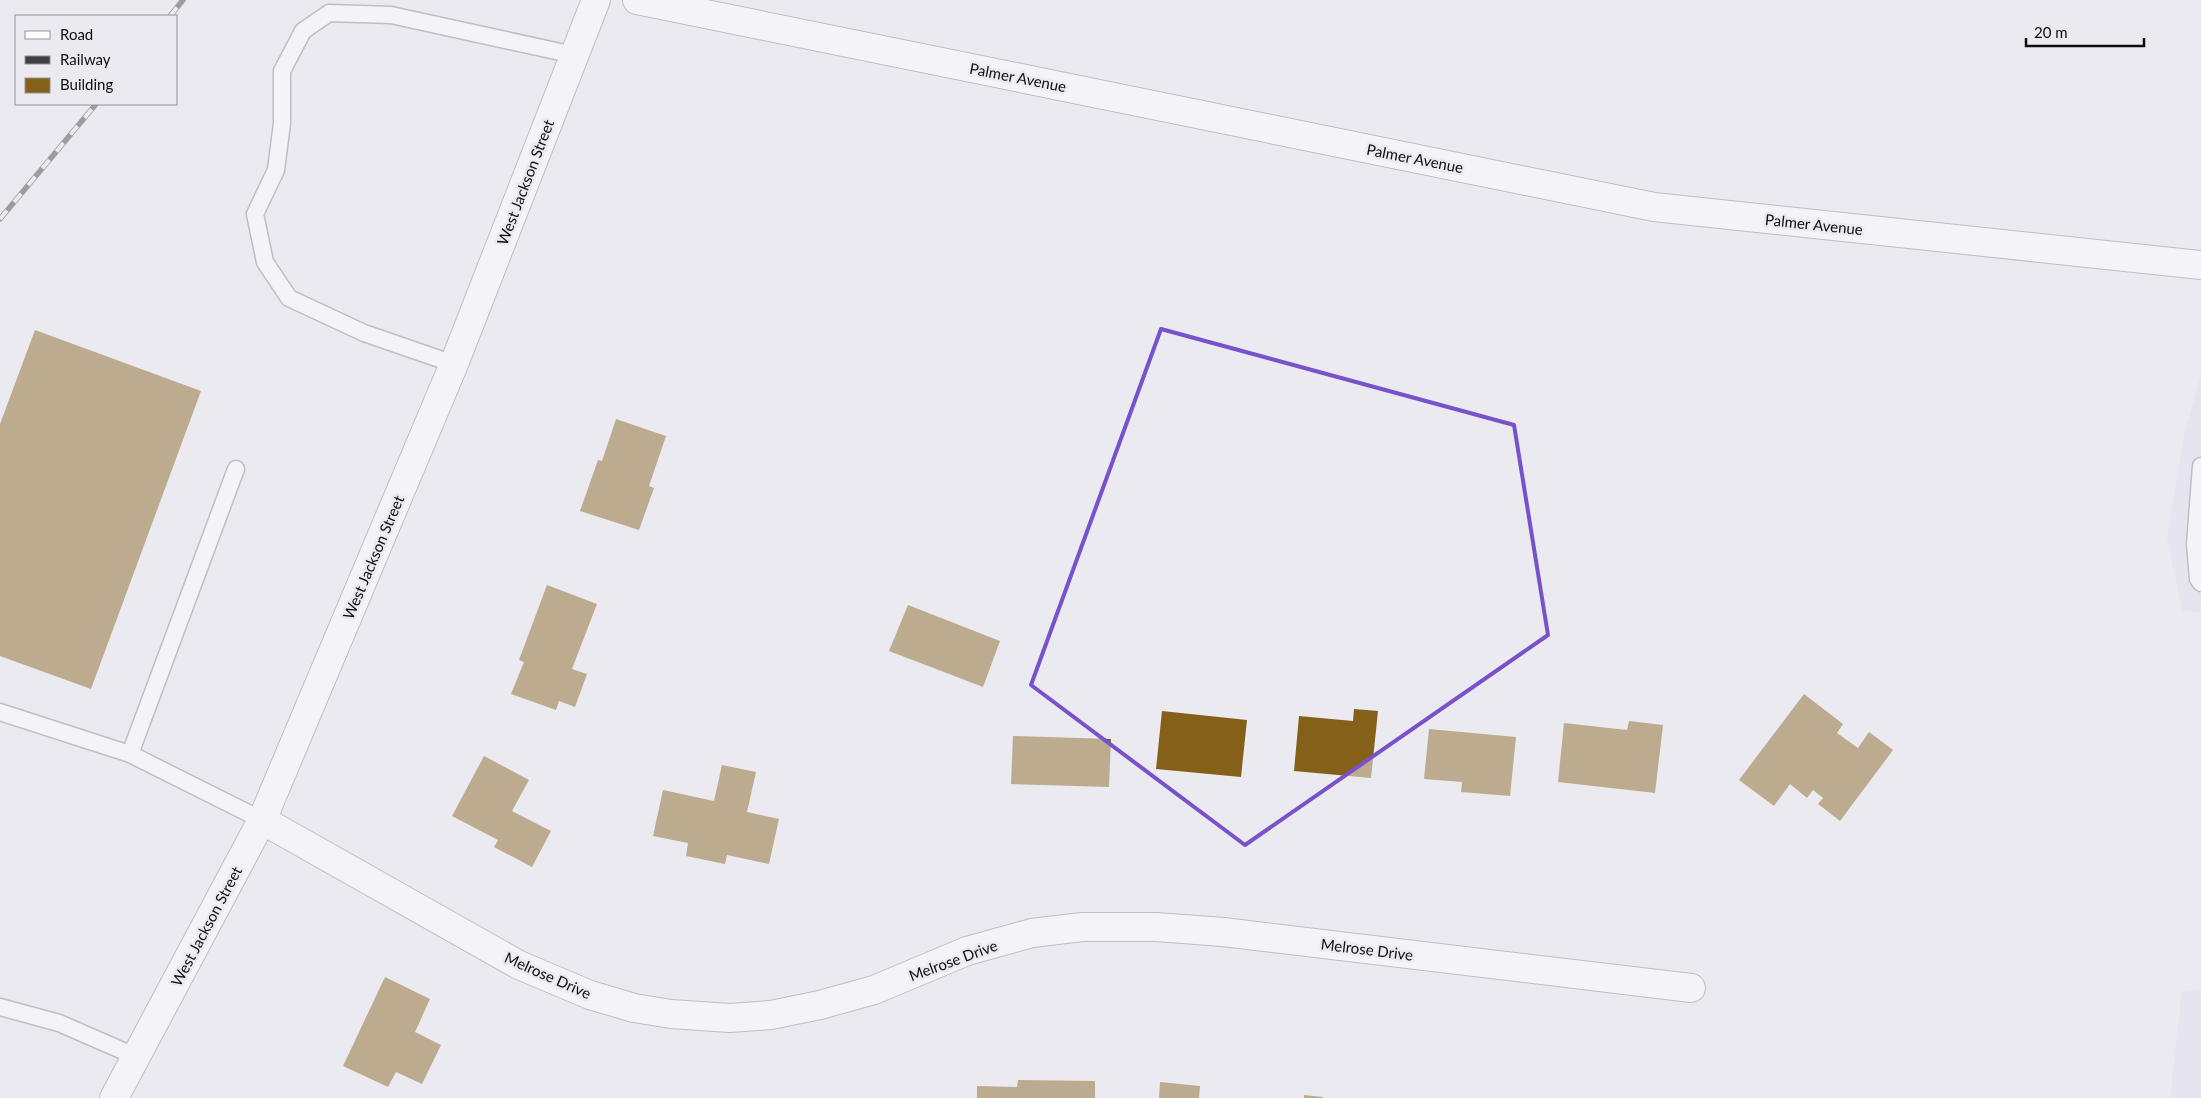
<svg xmlns="http://www.w3.org/2000/svg" width="2201" height="1098" viewBox="0 0 2201 1098" font-family="Lato,sans-serif">
<style>
.built{fill:#e0ddeb}
.building{fill:#846019}
.lines{fill:none;stroke-linecap:round;stroke-linejoin:round}
.service-casing{stroke:#8b8a90;stroke-width:19}
.minor-casing{stroke:#8b8a90;stroke-width:30}
.tertiary-casing{stroke:#8b8a90;stroke-width:30}
.service{stroke:#fff;stroke-width:16}
.minor{stroke:#fff;stroke-width:28}
.tertiary{stroke:#fff;stroke-width:28}
.rail-casing{stroke:#3f3e41;stroke-width:5.5}
.rail{stroke:#ebeaf0;stroke-width:4;stroke-dasharray:11;stroke-linecap:butt}
.marked{fill:none;stroke:#7852cb;stroke-width:4;stroke-linejoin:round}
.labels{text-anchor:middle;dominant-baseline:central;stroke-width:5;stroke-linejoin:round;paint-order:stroke}
.street-label{font-size:15px;fill:#0d0c0e;stroke:#ebeaf0}
</style>
<rect width="100%" height="100%" fill="#ebeaf0"/>
<path class="built" d="M2201 374V613L2182 610 2167 537 2183 440Z
M2201 989V1098H2170L2182 991Z"/>
<path class="building" d="M35 330 201 391 91 689 0 656V424Z
M616 419 666 436 649 486 654 488 639 530 580 511 598 460 602 461Z
M547 585 597 604 572 669 587 674 575 707 559 701 556 710 511 694 524 662 519 660Z
M908 605 1000 641 983 687 889 651Z
M1804 694 1843 724 1837 733 1858 748 1869 732 1893 750 1840 821 1818 804 1823 798 1813 790 1807 798 1790 784 1774 806 1739 780Z
M1354 709 1378 711 1371 778 1294 771 1299 716 1353 721Z
M1162 711 1247 720 1241 777 1156 769Z
M1629 721 1663 725 1655 793 1558 782 1564 723 1627 730Z
M1429 729 1516 737 1510 796 1461 792 1462 782 1424 779Z
M1013 736 1111 739 1109 787 1011 784Z
M484 756 529 780 512 811 551 831 532 867 494 847 498 840 452 816Z
M722 765 756 772 747 812 779 819 769 864 727 855 725 864 686 856 688 843 653 836 663 790 714 801Z
M385 977 430 999 415 1032 441 1045 422 1084 396 1072 388 1087 343 1066Z
M1018 1080 1095 1081V1098H977V1086L1017 1087Z
M1160 1082 1200 1086 1199 1098H1159Z
M1304 1095 1323 1097V1098H1304Z"/>
<g class="lines">
<defs>
<path id="service" d="M454 364 364 333 289 298 265 262 255 214 276 170 282 123V71L303 31 329 13 391 15 574 55
M2201 466 2195 544 2198 579 2201 583
M0 712 130 754 262 820
M130 754 236 469
M0 1007 59 1023 137 1057"/>
<path id="minor" d="M637 0 1654 207 2201 265
M262 820 519 965 590 995 634 1008 671 1014 730 1018 771 1015 820 1005 874 990 967 951 1032 933 1082 927H1156L1223 932 1691 988"/>
<path id="tertiary" d="M114 1098 262 820 454 364 596 0"/>
</defs>
<use href="#service" class="service-casing"/>
<use href="#minor" class="minor-casing"/>
<use href="#tertiary" class="tertiary-casing"/>
<use href="#service" class="service"/>
<use href="#minor" class="minor"/>
<use href="#tertiary" class="tertiary"/>
<defs>
<path id="rail" d="M170 16 183 0
M0 219 96 104"/>
</defs>
<use href="#rail" class="rail-casing"/>
<use href="#rail" class="rail"/>
</g>
<path d="M0 0H2201V1098H0ZM1161 329 1514 425 1548 635 1245 845 1031 685Z" fill="#ebeaf0" fill-opacity=".55" fill-rule="evenodd"/>
<path class="marked" d="M1161 329 1514 425 1548 635 1245 845 1031 685Z"/>
<g class="labels">
<g class="street-label">
<text transform="translate(1018 77) rotate(11)">Palmer Avenue</text>
<text transform="translate(1415 158) rotate(11)">Palmer Avenue</text>
<text transform="translate(525 182) rotate(-69)">West Jackson Street</text>
<text transform="translate(1814 224) rotate(6)">Palmer Avenue</text>
<text transform="translate(373 557) rotate(-67)">West Jackson Street</text>
<text transform="translate(206 926) rotate(-62)">West Jackson Street</text>
<text transform="translate(1367 949) rotate(7)">Melrose Drive</text>
<text transform="translate(953 960) rotate(-20)">Melrose Drive</text>
<text transform="translate(548 975) rotate(24)">Melrose Drive</text>
</g>
</g>
<rect x="15" y="15" width="162" height="90" fill="#ebeaf0" stroke="#929196"/>
<rect x="25" y="31" width="25" height="8" fill="#ffffff" stroke="#929196"/>
<text x="60" y="40" font-size="15" fill="#0d0c0e">Road</text>
<rect x="25" y="56" width="25" height="8" fill="#3f3e41" stroke="#929196"/>
<text x="60" y="65" font-size="15" fill="#0d0c0e">Railway</text>
<rect x="25" y="78" width="25" height="15" fill="#846019" stroke="#929196"/>
<text x="60" y="90" font-size="15" fill="#0d0c0e">Building</text>
<path d="M2026 38v8h118v-8" fill="none" stroke="#0d0c0e" stroke-width="2.5"/>
<text x="2034" y="38" font-size="15" fill="#0d0c0e" stroke="#ebeaf0" stroke-width="4" paint-order="stroke">20 m</text>
</svg>
